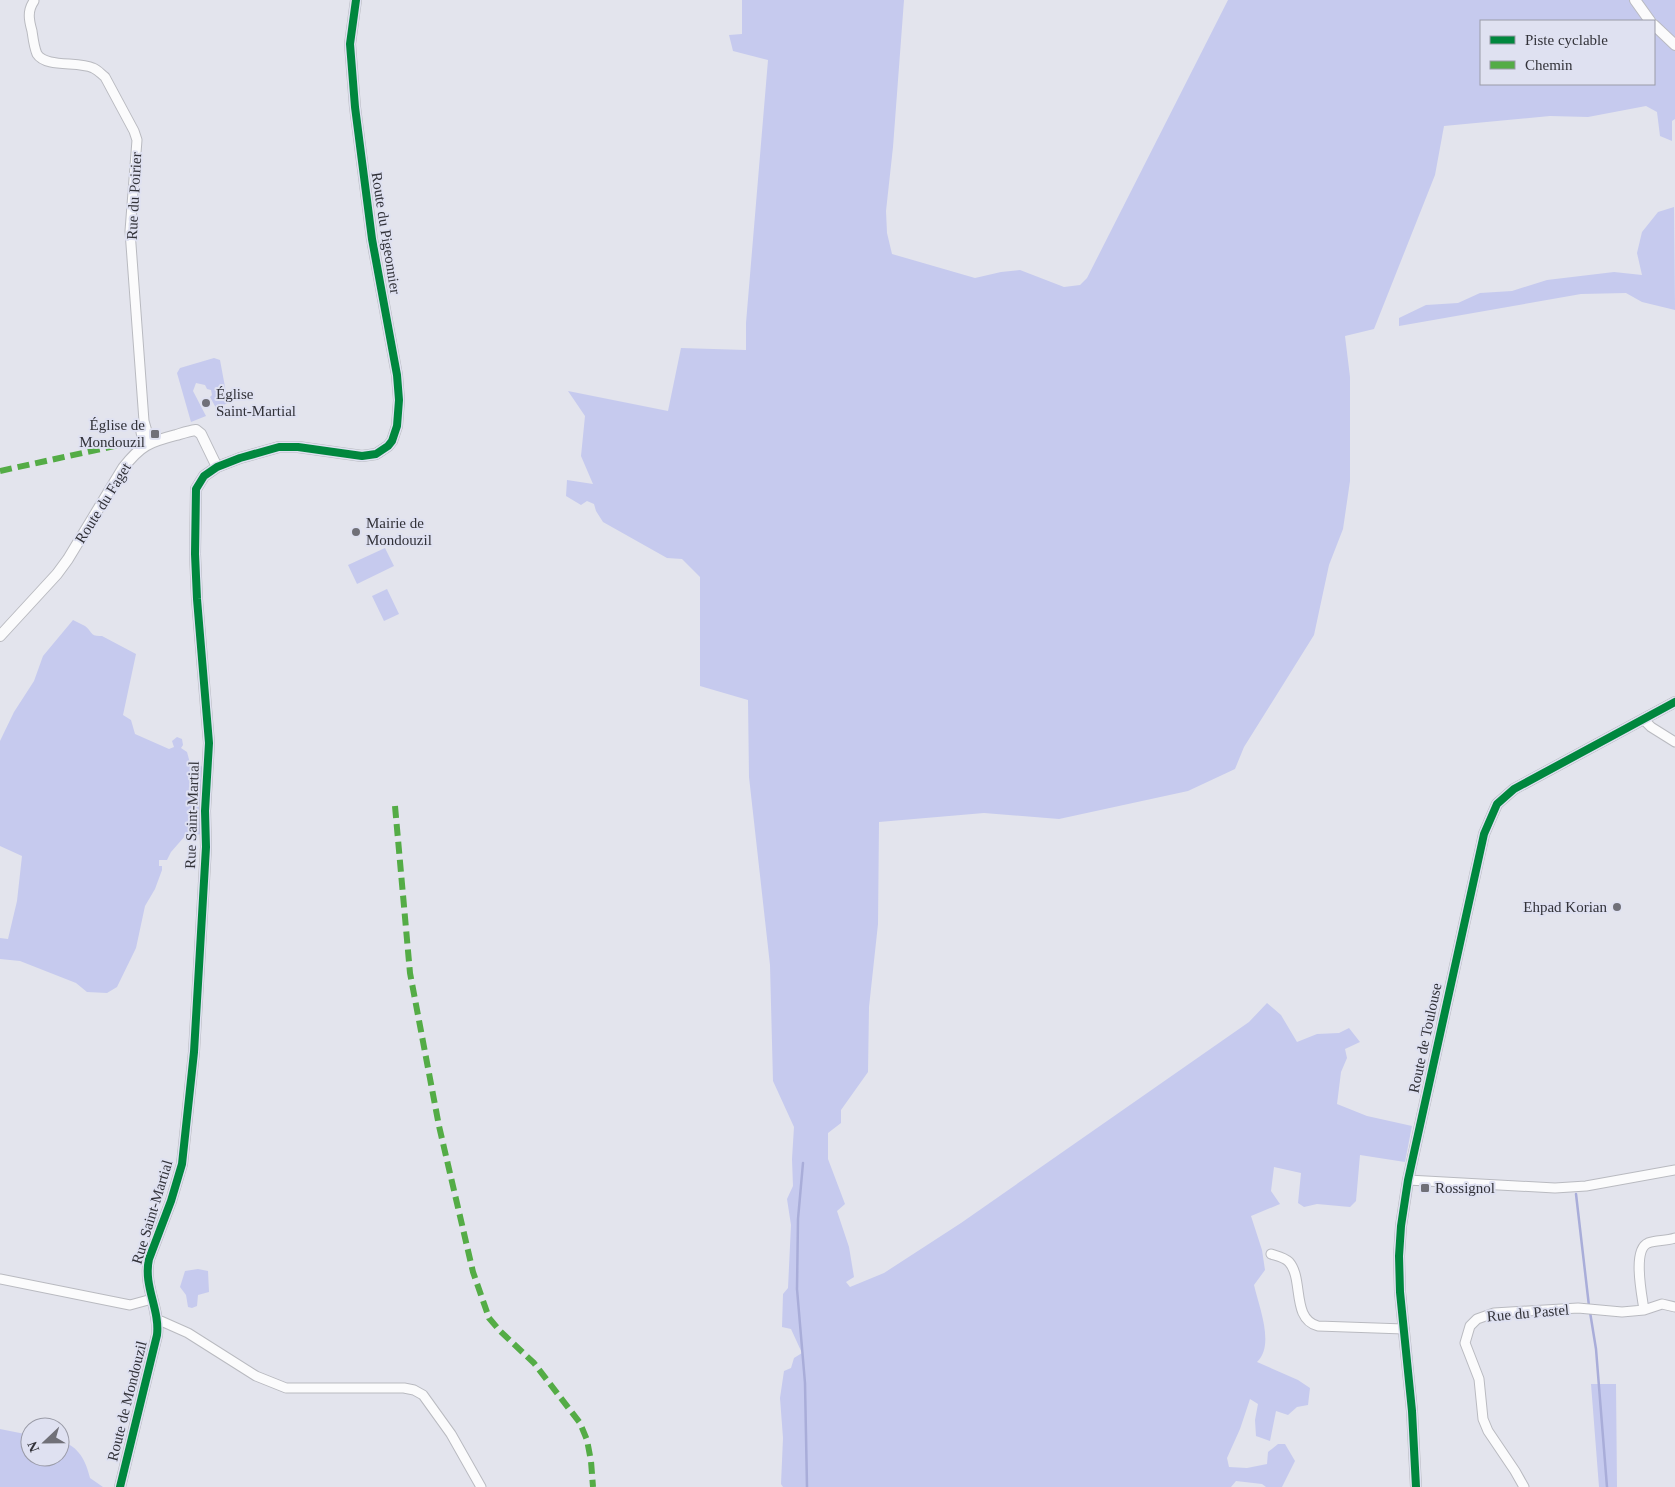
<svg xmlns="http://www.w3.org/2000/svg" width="1675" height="1487" viewBox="0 0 1675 1487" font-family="Georgia,serif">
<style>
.green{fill:#c6caee;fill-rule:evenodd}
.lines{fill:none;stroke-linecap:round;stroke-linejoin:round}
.stream{stroke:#a9add9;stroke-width:2.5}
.minor-casing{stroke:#b9bac0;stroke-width:11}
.tertiary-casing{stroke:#b9bac0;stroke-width:12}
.minor{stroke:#fbfbfc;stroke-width:9}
.tertiary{stroke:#fbfbfc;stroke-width:10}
.quiet{stroke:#54ac46;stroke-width:6;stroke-dasharray:12 6;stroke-linecap:butt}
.cycleway-casing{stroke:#dfe1f1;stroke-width:11}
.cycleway{stroke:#00873e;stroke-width:8}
.poi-dot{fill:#707078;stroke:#dfe1f1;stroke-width:2}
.labels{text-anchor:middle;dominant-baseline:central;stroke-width:4;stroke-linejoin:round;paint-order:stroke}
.street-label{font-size:15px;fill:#323239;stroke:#dfe1f1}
.poi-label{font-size:15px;fill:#323239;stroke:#dfe1f1;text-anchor:start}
</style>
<rect width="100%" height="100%" fill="#e3e4ed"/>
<path class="green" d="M742 0H904L893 147 886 211 887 233 892 254 975 278 1001 272 1020 270 1064 287 1080 285 1087 278 1228 0H1675V119L1672 121V141L1660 136 1657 112 1646 106 1588 117 1550 116 1444 126 1435 175 1374 329 1345 336 1350 377V481L1343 529 1329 565 1314 635 1244 747 1235 769 1188 791 1059 819 984 813 879 822 878 924 869 1007 868 1072 841 1110V1123L828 1133V1159L845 1204 837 1211 849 1247 854 1277 846 1282 850 1287 884 1273 961 1223 1249 1022 1267 1003 1281 1015 1297 1042 1317 1034 1339 1033 1349 1028 1360 1042 1345 1049 1347 1058 1341 1072 1337 1104 1367 1116 1412 1126 1405 1162 1360 1155 1356 1201 1350 1207 1317 1204 1304 1207 1298 1203 1301 1173 1274 1167 1271 1191 1280 1204 1251 1216 1262 1250 1265 1270 1254 1285C1259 1307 1275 1345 1257 1362L1298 1380 1310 1388 1308 1405 1297 1407 1288 1415 1276 1411 1270 1441 1256 1436 1255 1420 1258 1404 1250 1399 1240 1429 1227 1458 1229 1467 1247 1468 1267 1464 1268 1452 1278 1444H1285L1295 1461 1282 1487H1266L1262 1484 1236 1481 1231 1487H783L781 1484 783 1438 780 1398 784 1371 791 1368 794 1358 802 1353 791 1329 782 1327 783 1294 788 1288 791 1225 787 1199 793 1186 792 1159 794 1127 773 1081 770 965 749 777 748 700 700 686V577L682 559 667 558 603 522 596 511 594 504 587 501 581 505 566 496 567 480 593 484 581 456 585 416 568 391 668 411 681 348 746 350V323L768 60 733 51 729 35 742 34ZM1481 21H1654V84H1481Z
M1674 207 1675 310 1642 302 1626 293 1581 294 1399 326V318L1426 305 1458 303 1480 293 1512 291 1547 280 1614 272 1642 275 1637 253 1642 232 1658 212Z
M214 358 220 360 228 403 216 408 210 397 212 395 211 390 207 389 205 385 196 383 193 391 206 416 191 422 177 373 180 368Z
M385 548 394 566 357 584 348 565Z
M387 589 399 614 384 621 372 596Z
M73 620C77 622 81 624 85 626 92 631 90 637 102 636L136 654 123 715 131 720 135 734 169 749 174 747 172 741 177 737 182 739 183 745 181 748 187 752 190 763 204 767 202 834 185 836 171 852 167 860H159V866H162V870L155 889 145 906 136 948 117 987 107 993 87 992 76 983 20 961 0 959V938L8 939 17 901 22 856 0 846V741L14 712 34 681 43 656Z
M198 1269 208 1271 209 1292 198 1295 197 1306 192 1308 188 1307 186 1295 180 1287 185 1271Z
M1591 1384H1616L1617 1487H1599Z
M0 1429 30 1435V1457H60V1441C79 1446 86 1461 90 1478L103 1487H0Z"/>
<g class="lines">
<path class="stream" d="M803 1163 798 1219 797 1289 805 1383 807 1487
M1576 1194 1589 1306
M1590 1312 1596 1349 1607 1487"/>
<defs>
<path id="minor" d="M34 1C27 11 29 20 32 31 33 38 34 47 37 54 46 68 78 61 93 68 98 70 101 74 105 77L134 131 137 140 130 231 144 421 150 442
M143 424 141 432 144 446
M1644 720 1651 727 1675 742
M1408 1180 1555 1188 1586 1186 1675 1170
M1271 1254C1277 1256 1284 1257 1289 1262 1304 1279 1291 1319 1318 1326L1404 1329
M0 1279 130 1305 152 1299
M1644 1310C1642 1295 1632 1250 1648 1243 1656 1240 1666 1241 1675 1238
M157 1321H161L188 1333 256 1376 286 1388H404L414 1390 423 1395 451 1434 481 1487
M1524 1487 1515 1471 1488 1431 1483 1419 1479 1379 1465 1343 1470 1326 1477 1319 1494 1313 1578 1308 1622 1312 1644 1310 1662 1304 1675 1307"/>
<path id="tertiary" d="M1635 0 1650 21
M1654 25 1675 45
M0 636 57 574 68 559 123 468C141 445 149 442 176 435 183 433 189 431 196 430L201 434 217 467
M120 1487 157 1335C160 1309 143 1286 149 1259L171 1201 182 1164 194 1052 206 847 205 811 209 743 197 599 195 554 196 489 204 476 217 467 240 458 279 447H298L362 456 376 454 388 446 392 441 397 426 399 400 397 375 372 239 355 107 350 44 356 0
M1416 1487 1412 1411 1400 1292 1399 1256 1401 1226 1408 1180 1484 834 1497 804 1514 789 1675 702"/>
</defs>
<use href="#minor" class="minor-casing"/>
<use href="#tertiary" class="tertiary-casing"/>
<use href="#minor" class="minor"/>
<use href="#tertiary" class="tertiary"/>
<path class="quiet" d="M0 471 142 440
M395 806 410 973 439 1126 473 1272 489 1318 500 1331 534 1363 580 1423 587 1440 591 1461 593 1487"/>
<defs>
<path id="cycleway" d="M120 1487 157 1335C160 1309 143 1286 149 1259L171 1201 182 1164 194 1052 206 847 205 811 209 743 197 599 195 554 196 489 204 476 217 467 240 458 279 447H298L362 456 376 454 388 446 392 441 397 426 399 400 397 375 372 239 355 107 350 44 356 0
M1416 1487 1412 1411 1400 1292 1399 1256 1401 1226 1408 1180 1484 834 1497 804 1514 789 1675 702"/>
</defs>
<use href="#cycleway" class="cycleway-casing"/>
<use href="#cycleway" class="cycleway"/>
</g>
<g class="poi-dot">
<circle cx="206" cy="403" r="5"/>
<rect x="150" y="429" width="10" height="10" rx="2.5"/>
<circle cx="356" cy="532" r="5"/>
<circle cx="1617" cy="907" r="5"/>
<rect x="1420" y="1183" width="10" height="10" rx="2.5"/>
</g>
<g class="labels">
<g class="street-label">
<text transform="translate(134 196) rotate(-87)">Rue du Poirier</text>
<text transform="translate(386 233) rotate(81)">Route du Pigeonnier</text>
<text transform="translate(103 503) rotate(-58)">Route du Faget</text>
<text transform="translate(192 815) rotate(-88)">Rue Saint-Martial</text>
<text transform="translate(1425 1038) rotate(-78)">Route de Toulouse</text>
<text transform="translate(152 1212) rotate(-73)">Rue Saint-Martial</text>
<text transform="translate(1528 1313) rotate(-5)">Rue du Pastel</text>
<text transform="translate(127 1401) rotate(-76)">Route de Mondouzil</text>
</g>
<g class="poi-label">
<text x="216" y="394">Église<tspan x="216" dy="17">Saint-Martial</tspan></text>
<text x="145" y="425" text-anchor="end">Église de<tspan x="145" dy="17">Mondouzil</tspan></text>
<text x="366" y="523">Mairie de<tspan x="366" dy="17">Mondouzil</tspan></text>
<text x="1607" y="907" text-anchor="end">Ehpad Korian</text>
<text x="1435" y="1188">Rossignol</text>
</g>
</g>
<rect x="1480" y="20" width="175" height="65" fill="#dfe1f1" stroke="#9a9ba7"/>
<rect x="1490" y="36" width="25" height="8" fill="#00873e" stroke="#9a9ba7"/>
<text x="1525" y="45" font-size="15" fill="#323239">Piste cyclable</text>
<rect x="1490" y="61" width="25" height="8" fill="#54ac46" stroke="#9a9ba7"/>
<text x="1525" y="70" font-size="15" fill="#323239">Chemin</text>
<g transform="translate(45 1442) rotate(248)"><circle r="24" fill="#dfe1f1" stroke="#9a9ba7"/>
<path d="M0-4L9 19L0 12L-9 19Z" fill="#707078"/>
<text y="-8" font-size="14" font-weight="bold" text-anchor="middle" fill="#323239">N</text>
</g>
</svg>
